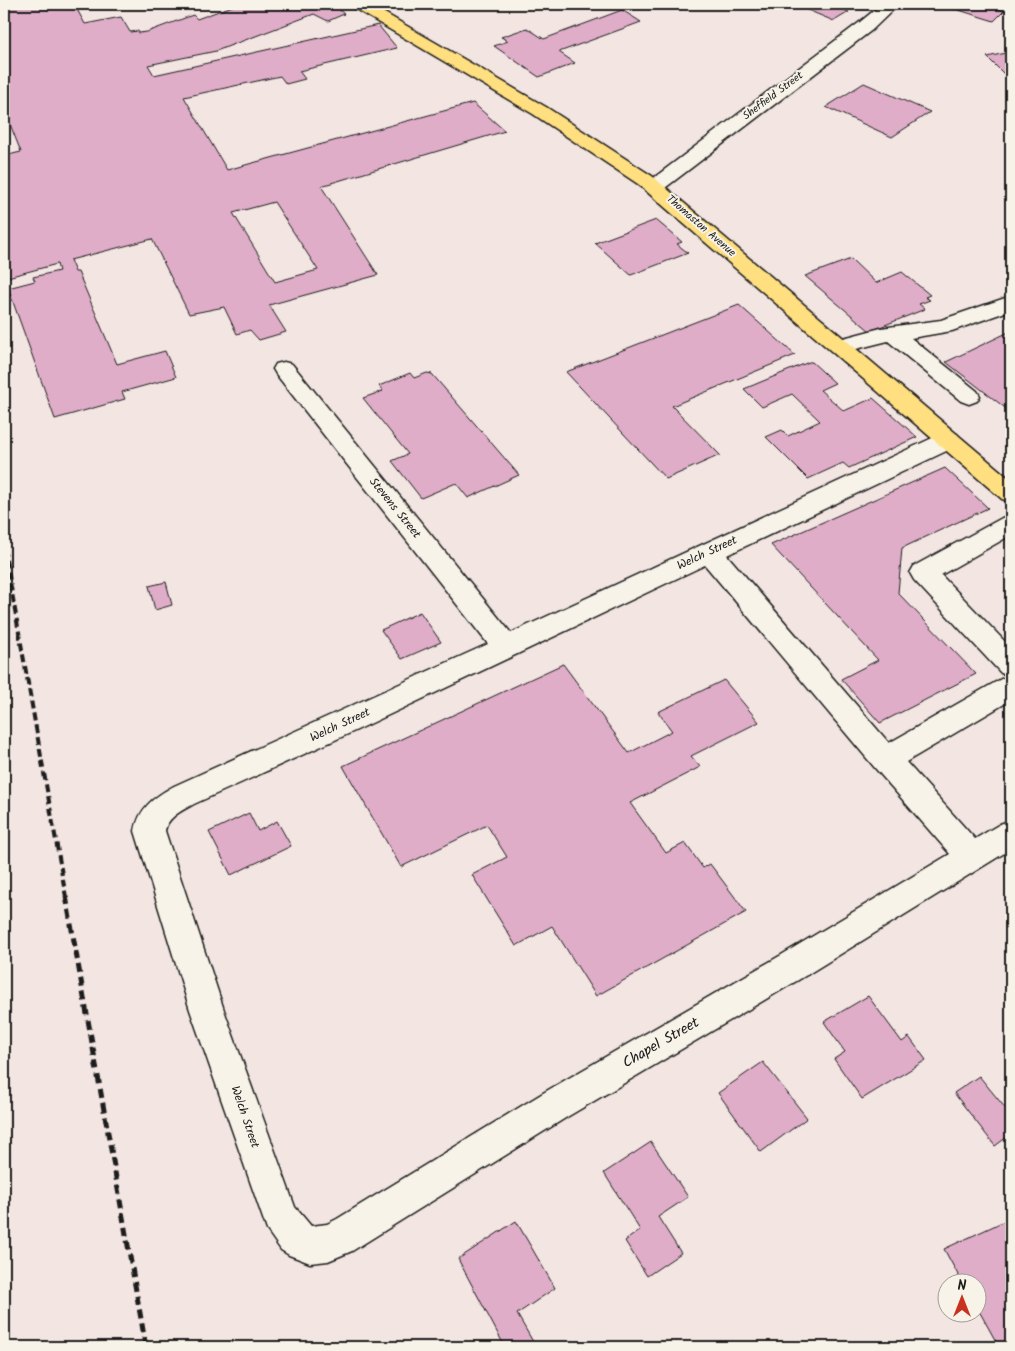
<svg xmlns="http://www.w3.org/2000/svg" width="1015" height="1351" viewBox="0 0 1015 1351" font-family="Kalam,sans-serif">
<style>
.building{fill:#e0adc9;stroke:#1c1c1c;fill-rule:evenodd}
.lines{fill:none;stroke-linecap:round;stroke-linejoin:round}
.minor-casing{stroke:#1c1c1c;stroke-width:3}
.major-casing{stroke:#1c1c1c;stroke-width:3}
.minor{fill:#f7f3e8;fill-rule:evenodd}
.major{fill:#ffdf80;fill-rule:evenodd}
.rail-far1{stroke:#1c1c1c;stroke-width:4;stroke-dasharray:8 4;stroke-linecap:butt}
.rail{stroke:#1c1c1c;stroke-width:5;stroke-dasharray:9 5;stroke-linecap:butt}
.labels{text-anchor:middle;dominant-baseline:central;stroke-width:4;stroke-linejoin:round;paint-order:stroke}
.far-street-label{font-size:11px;fill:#1c1c1c;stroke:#f7f3e8}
.street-label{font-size:12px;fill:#1c1c1c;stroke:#f7f3e8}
.near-street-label{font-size:15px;fill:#1c1c1c;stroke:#f7f3e8}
</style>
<rect width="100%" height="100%" fill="#f2e5e2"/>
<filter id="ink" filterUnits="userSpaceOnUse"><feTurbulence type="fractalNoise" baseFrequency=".02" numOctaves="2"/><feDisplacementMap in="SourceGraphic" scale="10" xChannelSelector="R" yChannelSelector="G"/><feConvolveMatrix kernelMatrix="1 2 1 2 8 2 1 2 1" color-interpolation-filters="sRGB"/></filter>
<g filter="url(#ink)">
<path class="building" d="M4 4H74L85 24 121 17 130 32 138 31 139 33 147 32 193 15 197 19 238 4H333L344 14 328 21 314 14 216 51 148 65 154 75 378 25 397 48 299 71 305 79 286 84 280 76 184 97 227 170 473 103 505 131 321 186 378 275 269 305 286 332 259 340 250 330 237 334 224 307 189 314 152 239 70 260 75 272H78L117 364 165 351 176 377 122 392 125 399 55 419 8 288 35 281 33 277 59 271 57 264 4 278V156L21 152 4 109ZM274 202 318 270 275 282 233 213Z
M793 4H829L849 12 834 21Z
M953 4H987L1004 11 994 21 949 7Z
M622 10 641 22 559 52 575 63 539 77 494 46 508 41 501 37 527 28 544 39Z
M1011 52V81L987 57Z
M864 83 930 112 892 137 826 107Z
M656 220 682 242 677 244 688 253 631 275 595 243Z
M851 259 876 283 902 272 930 295 925 297 930 300 919 304 925 309 870 331 805 276Z
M739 305 795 355 672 406 720 455 666 479 566 372Z
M1011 331V409L1008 410 946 362Z
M809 362H812L835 383 820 390 844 411 873 398 917 437 849 468 843 463 808 479 766 437 782 430 788 436 820 421 792 394 762 407 744 389Z
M410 373 414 378 427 373 432 374 519 475 468 498 456 483 421 498 392 461 408 454 363 398 383 391 379 386Z
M945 468 988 508 902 548 898 593 976 674 880 723 841 679 878 660 771 545Z
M166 582 172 605 155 610 149 586Z
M420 612 441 642 402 659 381 630Z
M563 664 629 753 672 731 658 712 724 680 759 722 691 756 700 767 630 803 666 853 685 843 703 868 710 864 746 912 596 996 552 926 516 946 472 875 507 857 487 825 401 867 343 766Z
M249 813 258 831 277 821 291 846 231 875 209 832Z
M868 996 902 1042 909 1037 926 1060 862 1099 834 1059 845 1052 824 1022Z
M763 1062 807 1118 761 1152 718 1093Z
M979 1076 1011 1115V1134L995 1146 954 1093Z
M651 1142 688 1197 658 1217 681 1253 647 1276 625 1241 640 1230 604 1173Z
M1011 1218V1347H999L978 1309V1284H963L944 1249Z
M516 1221 555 1288 517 1314 536 1347H505L458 1259Z"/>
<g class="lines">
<defs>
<path id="minor" d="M882 4H899L872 30 661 191 654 193 647 191 644 187 647 183 860 22Z
M1011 296V310L952 331 911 338 977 391 980 396 977 401 969 404 961 401 888 341 840 353 832 351 829 346 832 341 881 328 941 320Z
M284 362 292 364 511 633 941 434 949 432 957 434 961 440 957 446 727 555 889 743 1001 679 1011 676 1001 673 914 580 910 573 914 566 1002 518 1011 515V535L941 575 1011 648V700L906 762 975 839 1000 824 1011 820V849L805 976 567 1117 352 1251 328 1261 310 1263 289 1255 281 1250 267 1230 190 1010 135 831C139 808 154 797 174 786L488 644 276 374 273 369 276 364ZM705 565 875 768 950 854 783 954 543 1093 337 1219 327 1224 311 1226 295 1207 224 1010 165 831C167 817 183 810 194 804L357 730Z"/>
<path id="major" d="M350 4H369L546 107 652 176 1011 480V502L1002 499 638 184 533 114 352 7Z"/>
</defs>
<use href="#minor" class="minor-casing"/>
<use href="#major" class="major-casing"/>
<use href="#minor" class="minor"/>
<use href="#major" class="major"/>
<path class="rail-far1" d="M4 548 66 897"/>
<path class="rail" d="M66 896 146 1347"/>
</g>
</g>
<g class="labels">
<g class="far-street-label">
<text transform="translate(773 96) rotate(-37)">Sheffield Street</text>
<text transform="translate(701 226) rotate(41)">Thomaston Avenue</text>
</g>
<g class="street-label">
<text transform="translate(395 508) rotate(51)">Stevens Street</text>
<text transform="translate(707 553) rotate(-25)">Welch Street</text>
<text transform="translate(340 725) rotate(-25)">Welch Street</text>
<text transform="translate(245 1117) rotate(71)">Welch Street</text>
</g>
<g class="near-street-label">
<text transform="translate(661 1043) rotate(-30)">Chapel Street</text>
</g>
</g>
<rect width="1015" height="1351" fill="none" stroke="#f7f3e8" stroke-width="20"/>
<rect x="10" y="10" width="995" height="1331" fill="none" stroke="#1c1c1c" stroke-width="2" filter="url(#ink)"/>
<g transform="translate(962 1298)"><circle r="24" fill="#f7f3e8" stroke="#9f9d96"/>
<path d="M0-4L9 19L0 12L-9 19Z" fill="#c8321e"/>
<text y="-8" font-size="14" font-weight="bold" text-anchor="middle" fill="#1c1c1c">N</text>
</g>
</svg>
